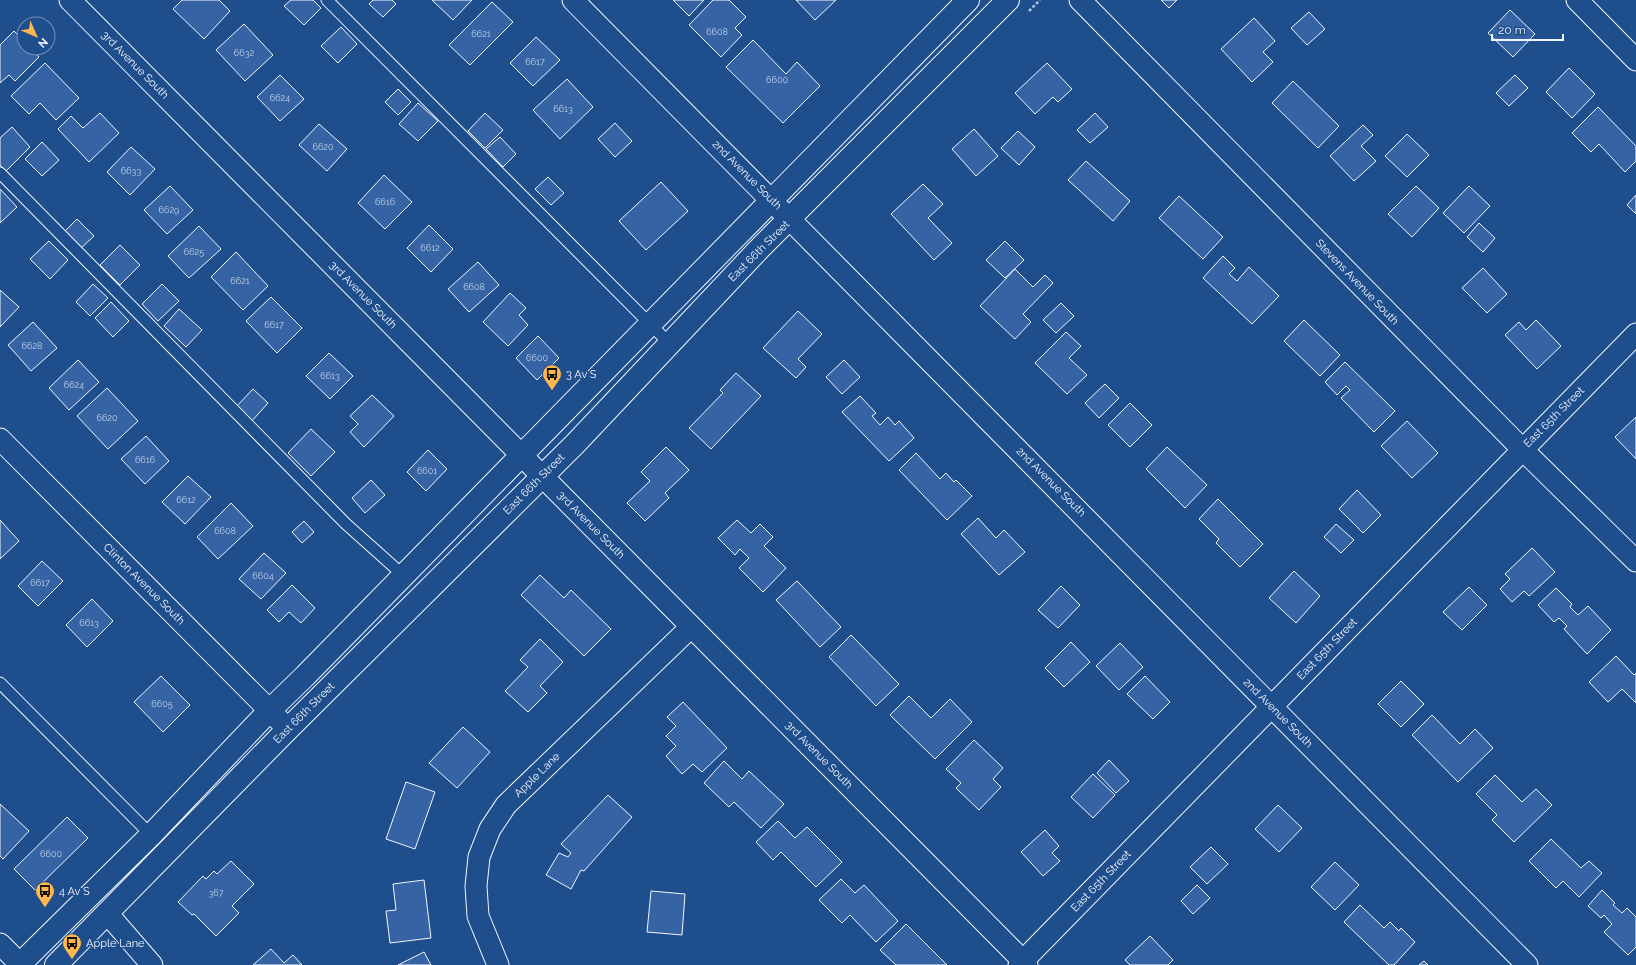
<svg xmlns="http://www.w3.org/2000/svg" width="1636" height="965" viewBox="0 0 1636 965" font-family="Raleway,sans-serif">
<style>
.building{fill:#3563a3;stroke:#f2f6ff}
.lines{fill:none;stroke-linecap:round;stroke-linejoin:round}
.lane-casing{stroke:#f2f6ff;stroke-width:13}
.street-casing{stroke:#f2f6ff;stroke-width:23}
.secondary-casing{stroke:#f2f6ff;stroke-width:24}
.path{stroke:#b3c4dc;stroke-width:2.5;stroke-dasharray:3 2;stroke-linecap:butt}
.lane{stroke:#1f4e8c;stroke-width:11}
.street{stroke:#1f4e8c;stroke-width:21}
.secondary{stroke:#1f4e8c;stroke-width:22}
.labels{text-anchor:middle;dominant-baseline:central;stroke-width:3;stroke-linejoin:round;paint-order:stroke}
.number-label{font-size:9px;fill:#c3d1e8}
.street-label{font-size:11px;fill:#f2f6ff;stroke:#1f4e8c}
.poi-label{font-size:11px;fill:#f2f6ff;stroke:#1f4e8c;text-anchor:start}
</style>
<rect width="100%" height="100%" fill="#1f4e8c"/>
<path class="building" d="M182 0H219L230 11 204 39 173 9Z
M291 0H313L321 8 304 25 284 6Z
M373 0H392L396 4 383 17 369 4Z
M432 0H472L453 20Z
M673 0H704L689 16Z
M713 0H729L746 17 735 28 742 35 721 57 689 25Z
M796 0H836L815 20Z
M1161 0H1177L1169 8Z
M492 2 513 22 470 65 449 45Z
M1510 10 1535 34 1513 57 1488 33Z
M1309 12 1325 29 1307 45 1291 28Z
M1254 18 1275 41 1263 52 1273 62 1252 82 1221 49Z
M244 24 273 55 245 81 216 50Z
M341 27 357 44 338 63 321 46Z
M14 31 24 41V48H31L39 57 15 81 9 75 0 83V45Z
M536 37 560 60 533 86 510 63Z
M753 40 786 74 797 62 820 86 783 123 726 67Z
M45 63 79 98 56 120 40 103 29 114 11 96Z
M1047 63 1072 89 1058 102 1053 97 1035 114 1015 93Z
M1569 68 1595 94 1572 118 1546 92Z
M280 75 304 99 280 121 257 97Z
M1515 75 1528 88 1509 106 1496 93Z
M567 79 593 107 560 139 533 110Z
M1293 81 1339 126 1318 148 1272 103Z
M398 89 411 102 398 115 385 102Z
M418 103 438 121 418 141 399 124Z
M1598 107 1636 146V161L1625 172 1599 144 1591 152 1572 133Z
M100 113 119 133 89 162 58 129 71 116 83 128Z
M485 113 503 130 485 148 468 131Z
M1095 113 1108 127 1090 143 1077 130Z
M615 123 632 141 615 157 598 139Z
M319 124 347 149 327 171 299 145Z
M1363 125 1373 135 1361 146 1376 161 1354 181 1330 156Z
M12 127 30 147 6 171 0 165V138Z
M974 129 998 156 976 176 952 149Z
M1018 131 1035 147 1019 165 1001 148Z
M1407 134 1429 155 1407 177 1385 156Z
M500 137 516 154 503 167 486 149Z
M42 142 59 160 42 176 25 159Z
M131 147 155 169 130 195 107 172Z
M1086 161 1130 201 1113 221 1068 180Z
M384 175 412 202 385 229 358 203Z
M548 177 564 193 551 205 535 189Z
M661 182 688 211 646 250 619 221Z
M923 184 943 204 928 218 952 243 934 260 891 214Z
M170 186 193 210 167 234 144 210Z
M1416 186 1439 208 1412 237 1388 214Z
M1469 186 1490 206 1464 233 1443 213Z
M0 189 17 207 0 223Z
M1636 195V214L1627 205Z
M1179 196 1223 237 1203 259 1159 218Z
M77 219 94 236 80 249 64 232Z
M1479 223 1495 238 1483 252 1467 237Z
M429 225 453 249 431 272 407 248Z
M199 226 221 249 189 278 168 256Z
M49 241 68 260 50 279 30 259Z
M1005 241 1024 260 1005 278 986 260Z
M120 245 140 265 120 285 100 265Z
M236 252 268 286 243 310 211 277Z
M1223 256 1235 268 1229 274 1237 281 1249 267 1279 296 1252 324 1203 278Z
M478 262 499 285 469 312 448 289Z
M1483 268 1507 294 1487 313 1462 288Z
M1015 269 1033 287 1045 275 1053 283 1023 314 1031 322 1015 339 980 306Z
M93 284 108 298 90 316 76 302Z
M162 284 179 301 158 321 142 304Z
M0 290 19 307 0 327Z
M510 293 526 308 519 315 528 325 508 346 483 322Z
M271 297 302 328 277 353 246 321Z
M111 302 129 321 113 337 95 318Z
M1061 303 1074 316 1056 333 1043 320Z
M179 309 202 330 186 347 164 326Z
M798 311 822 334 798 359 806 367 796 378 763 348Z
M1304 320 1340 355 1320 376 1284 341Z
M1536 320 1561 346 1537 369 1505 335 1519 322 1526 330Z
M33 322 57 348 31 371 8 345Z
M1066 332 1081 346 1069 358 1087 375 1067 394 1035 363Z
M538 336 559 358 537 380 516 358Z
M329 353 353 376 330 399 306 376Z
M78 360 99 382 69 410 49 388Z
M844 360 860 377 842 394 826 377Z
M1345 362 1395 411 1374 432 1341 398 1350 390 1346 386 1337 395 1325 382Z
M736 373 761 396 711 449 689 428 723 393 720 390Z
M1105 384 1119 398 1099 418 1085 403Z
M107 388 138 421 108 449 77 416Z
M253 389 268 403 251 422 235 408Z
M372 395 394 416 364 447 350 432 358 424 350 416Z
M860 396 876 413 872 416 880 425 888 417 895 425 899 421 914 438 889 461 842 412Z
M1130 403 1152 425 1130 447 1108 425Z
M1636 417V459L1615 437Z
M1407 421 1438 453 1412 478 1381 446Z
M311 429 335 452 311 476 288 453Z
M146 436 169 461 145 484 121 459Z
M666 447 689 470 665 493 669 498 645 521 627 503 650 481 641 472Z
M1167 447 1207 485 1185 508 1146 469Z
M428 450 447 469 426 491 407 472Z
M916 453 940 479 946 473 954 482 956 480 972 496 947 520 899 470Z
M188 476 211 497 185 524 162 502Z
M371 480 385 495 365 513 352 498Z
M1357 490 1381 515 1363 533 1339 509Z
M1218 499 1263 544 1240 567 1216 543 1219 539 1199 519Z
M231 503 253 526 218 559 197 537Z
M978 518 996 538 1004 530 1025 552 999 575 961 534Z
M0 520 19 541 0 559Z
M737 520 751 533 760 524 773 537 764 546 786 568 763 592 739 568 749 558 740 549 735 555 718 538Z
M304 521 314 532 302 543 292 532Z
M1336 524 1354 540 1341 553 1324 537Z
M1532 548 1555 572 1529 596 1524 591 1512 602 1500 589 1510 579 1505 574Z
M264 553 286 573 261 599 239 579Z
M42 561 63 581 38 606 18 586Z
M1294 571 1320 596 1296 623 1269 598Z
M540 575 564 598 571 590 611 629 584 656 521 595Z
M797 581 841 627 820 647 776 600Z
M292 585 315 608 301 623 289 612 279 622 267 610Z
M1061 586 1080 605 1058 628 1038 610Z
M1469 587 1487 605 1462 630 1443 612Z
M1556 588 1572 604 1570 607 1578 615 1588 606 1611 630 1587 654 1564 629 1567 626 1559 618 1554 622 1538 605Z
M92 599 113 621 87 647 66 625Z
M851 635 899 684 876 706 829 657Z
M540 639 563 662 540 686 547 693 528 712 505 691 528 667 520 660Z
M1071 642 1090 662 1064 687 1045 668Z
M1120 643 1143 667 1119 690 1096 666Z
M1616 656 1634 675 1636 673V703L1622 689 1608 702 1589 682Z
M161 676 190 705 163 732 134 702Z
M1145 676 1170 702 1153 719 1127 694Z
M1401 681 1424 704 1401 727 1378 704Z
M909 696 931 718 950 699 972 722 935 759 890 715Z
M683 702 727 748 702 772 693 764 682 774 666 756 676 746 666 736 676 726 667 717Z
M1432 715 1460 744 1475 729 1493 748 1458 782 1412 735Z
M463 727 490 752 457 788 429 763Z
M974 740 1003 768 993 779 1001 787 979 810 956 788 961 783 946 769Z
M1109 760 1129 781 1116 793 1097 773Z
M724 761 742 779 749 771 784 804 761 828 734 802 729 807 704 783Z
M1093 774 1115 795 1093 818 1071 797Z
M1495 775 1522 802 1536 789 1552 805 1514 842 1492 820 1497 815 1476 794Z
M406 782 435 792 415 849 386 839Z
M608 795 632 817 584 871 581 870 571 889 546 875 559 853 568 857 571 853 561 844Z
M0 804 29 831 3 859 0 856Z
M1278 805 1302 828 1279 852 1255 829Z
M67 817 88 838 35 890 14 869Z
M778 821 795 838 807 827 842 862 816 887 781 852 773 860 756 842Z
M1045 830 1059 846 1052 853 1060 861 1043 876 1021 852Z
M1551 839 1581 868 1589 861 1602 873 1579 897 1563 881 1556 888 1529 861Z
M1211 847 1228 864 1207 884 1190 867Z
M231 861 254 884 232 906 239 913 216 936 194 914 192 915 178 902 203 876 206 879 214 871 217 874Z
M1335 862 1359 885 1335 910 1311 887Z
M841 879 855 893 864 885 898 921 876 942 850 915 842 923 819 900Z
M424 880 431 938 390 943 386 911 396 910 393 884Z
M1197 885 1210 898 1193 914 1181 901Z
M1602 890 1615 903 1613 905 1622 913 1627 908 1636 917V947L1628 955 1604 932 1612 924 1604 915 1601 918 1588 906Z
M651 891 685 894 682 935 647 932Z
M1360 905 1384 928 1390 922 1399 931 1401 928 1415 942 1394 965H1389L1344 922Z
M906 924 947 965H896L880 950Z
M1150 936 1173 960 1168 965H1130L1125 960Z
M271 949 284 963 293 955 302 965H253Z
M424 952 431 965H398Z
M1424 961 1428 965H1419Z"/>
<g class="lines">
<defs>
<path id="lane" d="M327 0 669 343
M0 173 346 524 403 575
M0 683 151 835"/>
<path id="street" d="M70 0 1027 965
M573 0 1527 965
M1080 0 1522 449 1636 561
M1577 0 1636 60
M0 439 288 729
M107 913 152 965
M0 944 21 965
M498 965 478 916 476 886 479 857 490 829 506 805 691 627
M1019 965 1636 334"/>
<path id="secondary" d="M19 965 151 835 270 710 305 676 968 0
M56 965 288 729 575 444 760 248 1008 0"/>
</defs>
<use href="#lane" class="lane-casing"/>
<use href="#street" class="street-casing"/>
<use href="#secondary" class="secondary-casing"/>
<path class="path" d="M1029 11 1040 0"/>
<use href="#lane" class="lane"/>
<use href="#street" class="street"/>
<use href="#secondary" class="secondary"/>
</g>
<defs>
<symbol id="bus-pin" viewBox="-11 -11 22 30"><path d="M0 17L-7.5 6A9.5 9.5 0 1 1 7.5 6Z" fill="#ffb74d" stroke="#1f4e8c"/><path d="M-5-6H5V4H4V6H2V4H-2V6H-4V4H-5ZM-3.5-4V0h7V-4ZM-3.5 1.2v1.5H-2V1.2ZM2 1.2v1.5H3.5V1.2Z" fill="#111"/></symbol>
</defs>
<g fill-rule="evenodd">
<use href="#bus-pin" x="541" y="363" width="22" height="30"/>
<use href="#bus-pin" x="34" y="880" width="22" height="30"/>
<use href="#bus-pin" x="61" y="932" width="22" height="30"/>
</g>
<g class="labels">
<g class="number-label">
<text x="717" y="32">6608</text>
<text x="481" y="34">6621</text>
<text x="244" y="53">6632</text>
<text x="535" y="62">6617</text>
<text x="777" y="80">6600</text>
<text x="280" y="98">6624</text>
<text x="563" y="109">6613</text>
<text x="323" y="147">6620</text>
<text x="131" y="171">6633</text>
<text x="385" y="202">6616</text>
<text x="169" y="210">6629</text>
<text x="430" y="248">6612</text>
<text x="194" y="252">6625</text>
<text x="240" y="281">6621</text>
<text x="474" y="287">6608</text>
<text x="274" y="325">6617</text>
<text x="32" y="346">6628</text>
<text x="537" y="358">6600</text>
<text x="330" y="376">6613</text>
<text x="74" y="385">6624</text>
<text x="107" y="418">6620</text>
<text x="145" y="460">6616</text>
<text x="427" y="471">6601</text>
<text x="186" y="500">6612</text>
<text x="225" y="531">6608</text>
<text x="263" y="576">6604</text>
<text x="40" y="583">6617</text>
<text x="89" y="623">6613</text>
<text x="162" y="704">6605</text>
<text x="51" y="854">6600</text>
<text x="216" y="893">367</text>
</g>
<g class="street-label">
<text transform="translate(135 65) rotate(45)">3rd Avenue South</text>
<text transform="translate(747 175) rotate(45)">2nd Avenue South</text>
<text transform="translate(759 251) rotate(-45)">East 66th Street</text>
<text transform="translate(1357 282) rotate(46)">Stevens Avenue South</text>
<text transform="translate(363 295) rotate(45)">3rd Avenue South</text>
<text transform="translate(1554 417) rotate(-45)">East 65th Street</text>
<text transform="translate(1051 482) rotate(45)">2nd Avenue South</text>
<text transform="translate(534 484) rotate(-45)">East 66th Street</text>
<text transform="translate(591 525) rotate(45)">3rd Avenue South</text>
<text transform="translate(144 584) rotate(45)">Clinton Avenue South</text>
<text transform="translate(1327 649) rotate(-46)">East 65th Street</text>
<text transform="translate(304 713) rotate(-45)">East 66th Street</text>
<text transform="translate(1278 713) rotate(45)">2nd Avenue South</text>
<text transform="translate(819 755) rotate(45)">3rd Avenue South</text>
<text transform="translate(537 775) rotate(-44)">Apple Lane</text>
<text transform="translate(1101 881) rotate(-46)">East 65th Street</text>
</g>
<g class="poi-label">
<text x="566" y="374">3 Av S</text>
<text x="59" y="891">4 Av S</text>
<text x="86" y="943">Apple Lane</text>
</g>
</g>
<g transform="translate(36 36) rotate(135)"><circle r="19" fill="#1f4e8c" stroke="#7391ba"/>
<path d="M0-3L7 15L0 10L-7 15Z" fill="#ffb74d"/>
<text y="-6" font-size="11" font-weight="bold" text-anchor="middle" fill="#f2f6ff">N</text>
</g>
<path d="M1492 34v6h71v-6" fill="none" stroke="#f2f6ff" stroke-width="2"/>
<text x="1498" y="34" font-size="12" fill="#f2f6ff" stroke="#1f4e8c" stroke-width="3" paint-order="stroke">20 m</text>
</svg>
